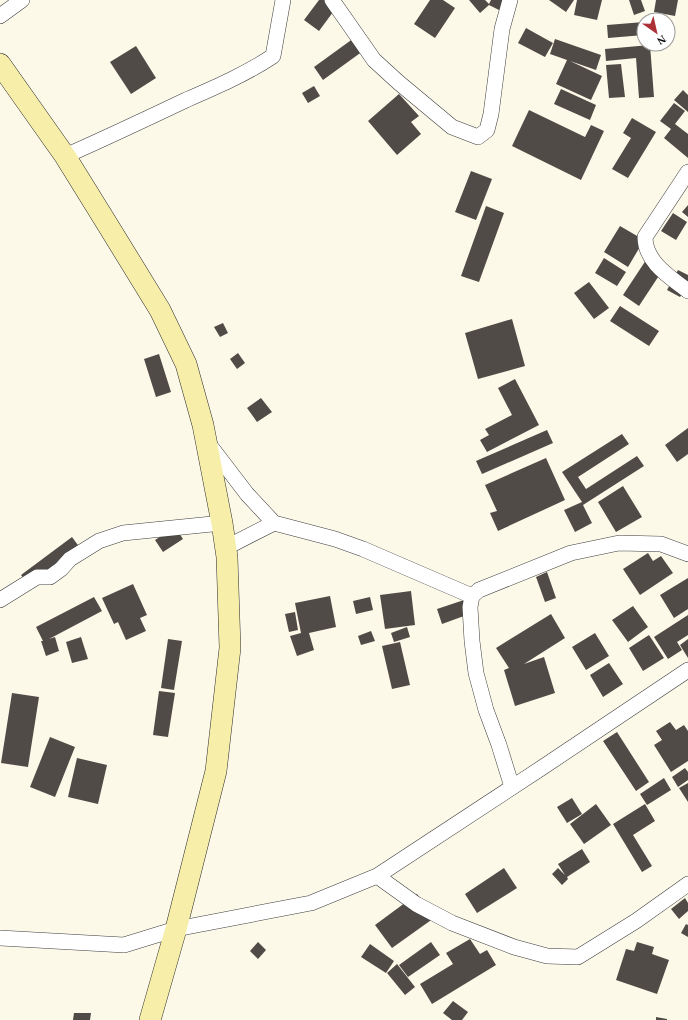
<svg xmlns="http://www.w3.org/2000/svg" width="688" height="1020" viewBox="0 0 688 1020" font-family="Georgia,serif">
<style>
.building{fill:#514b47}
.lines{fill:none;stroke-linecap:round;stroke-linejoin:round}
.minor-casing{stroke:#3d3d3d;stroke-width:16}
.secondary-casing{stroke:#2c2c2c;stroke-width:22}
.minor{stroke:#fff;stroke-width:15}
.secondary{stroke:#f7efa9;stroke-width:21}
</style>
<rect width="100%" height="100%" fill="#fdf9e9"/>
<path class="building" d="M319 0H326L336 8 319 31 304 20Z
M430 0H443L455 8 435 38 414 24Z
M469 0H485L489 4 491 0H507L501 11 489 5 480 13Z
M549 0H574L566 12Z
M577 0H602L597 20 574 15Z
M629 0H641L645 11 634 15Z
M656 0H678L675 16 654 12Z
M644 22V35L608 38 607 25Z
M526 28 553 43 545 57 518 43Z
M354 38 363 51 323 80 314 67Z
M555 39 601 55 596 70 570 61 602 76 591 100 556 84 567 60 550 54Z
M650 45 654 97 639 98 636 58 606 61 605 49Z
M136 46 156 78 131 94 110 62Z
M621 64 625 97 609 98 606 65Z
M314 86 320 96 308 103 302 93Z
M561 89 596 105 590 120 554 104Z
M683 90 688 95V112L674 100Z
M399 94 419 116 411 122 421 134 397 155 368 121Z
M674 103 685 111 675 124 688 134V158L664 138 671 129 660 121Z
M529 110 585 137 591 125 604 131 581 180 512 146Z
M632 118 656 132 628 178 612 169 631 138 623 133Z
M471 171 492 179 476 220 455 212Z
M688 205V217L682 212Z
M486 206 504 213 479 282 461 276Z
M673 213 687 222 676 240 661 231Z
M620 226 644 240 628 267 604 252Z
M650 254 666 265 639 306 623 295Z
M604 258 626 272 617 286 595 273Z
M678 270 688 275V284L680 297 667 290Z
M589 282 609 308 594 319 574 293Z
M620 306 659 331 649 346 610 321Z
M512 319 525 366 478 379 465 333Z
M223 323 228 333 220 337 214 327Z
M238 353 245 363 237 369 230 359Z
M159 354 171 392 156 397 144 359Z
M515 379 539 425 487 452 480 440 489 435 485 429 512 415 498 388Z
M261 398 272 412 257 422 247 408Z
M688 428V454L677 462 665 445Z
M547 430 553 443 482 474 476 461Z
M622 434 629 444 578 477 586 489 637 456 644 466 583 505 592 523 575 532 564 510 582 502 562 472Z
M546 458 565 500 498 531 490 513 497 511 485 485Z
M623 486 642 517 616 532 598 502Z
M175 527 183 539 163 552 155 540Z
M72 537 83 552 32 589 21 575Z
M648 553 653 561 661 556 673 573 640 595 623 569Z
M547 572 556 598 545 602 536 577Z
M688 578V609L674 618 660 595Z
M133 584 147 615 140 618 146 631 126 640 118 622 114 624 102 598Z
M411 591 415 625 385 629 380 595Z
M330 596 336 627 309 633 314 650 297 656 290 636 301 633 295 603Z
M94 597 102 611 49 639 55 637 59 651 46 656 41 641H43L36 627Z
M370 597 373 610 356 614 353 601Z
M470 598 475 612 442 624 437 609Z
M633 606 648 627 628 642 612 620Z
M295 612 298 630 289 632 285 614Z
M551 614 565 638 524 664 544 657 555 693 515 706 504 670 509 668 496 648Z
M688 615V635L677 642 682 650 668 659 654 637Z
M407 627 410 637 394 642 391 633Z
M371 631 375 641 361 645 358 636Z
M595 633 609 656 586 670 572 647Z
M649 635 664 658 643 671 629 648Z
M81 637 88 659 72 663 66 642Z
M168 639 182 641 174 690 161 688Z
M688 639V658L680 645Z
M400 642 410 685 392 689 382 646Z
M609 663 623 684 603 697 590 675Z
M159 691 175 693 168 737 153 735Z
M12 693 39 697 28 767 1 763Z
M670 722 676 730 684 725 688 731V761L671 772 654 745 662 740 656 731Z
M617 732 649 782 636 791 603 741Z
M50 737 75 747 55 797 30 787Z
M77 758 107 765 98 804 68 797Z
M685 768 688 772V780L678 787 672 777Z
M664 778 671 790 647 805 640 794Z
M688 783V802L679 788Z
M572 798 582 814 567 823 557 807Z
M596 804 611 825 584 844 570 824Z
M645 804 655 821 633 835 652 866 642 872 613 824Z
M582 849 590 862 567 877 568 879 562 885 552 874 558 868 565 875 558 864Z
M504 868 517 888 477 913 465 894Z
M417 894 434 918 392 948 375 925Z
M685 898 688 903V911L679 919 671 909Z
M686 924 688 925V937L681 933Z
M470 939 480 954 487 950 496 965 432 1004 420 984 453 964 446 953Z
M258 942 266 950 258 959 250 951Z
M431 942 440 955 408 977 399 965Z
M637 942 654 947 652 954 669 960 657 994 616 980 626 949 634 951Z
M370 944 394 961 386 973 361 957Z
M397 964 415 987 405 995 387 973Z
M453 1001 468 1012 462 1020H452L443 1013Z
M74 1013H91L90 1020H73Z
M656 1017 667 1019V1020H656Z"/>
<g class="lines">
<defs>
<path id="minor" d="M332 0 374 60 398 82 452 127 478 137 487 130 491 114 502 29 510 0
M0 16 22 0
M65 156C106 138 146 119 186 100 216 87 246 74 273 56L283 0
M688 172 645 237C645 262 670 277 688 291
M208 443 247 494 274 523 335 539 363 549 472 596
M225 548 274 523
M0 600 37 577H50L61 569 70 559 99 541 123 533 222 523
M512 787 499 745 486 710 476 673 472 641 470 607 472 596 479 590 571 553 619 543 661 544 688 554
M377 876 416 904 452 923 514 947 547 956 578 957 636 921 688 884
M0 938 124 945 176 929 311 903 377 876 543 767 688 670"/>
<path id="secondary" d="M0 64 65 156 109 227 160 310 186 364 203 425 222 523 227 557 230 648 216 771 176 929 150 1020"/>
</defs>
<use href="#minor" class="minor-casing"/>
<use href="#secondary" class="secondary-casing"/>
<use href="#minor" class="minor"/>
<use href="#secondary" class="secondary"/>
</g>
<g transform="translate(656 32) rotate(146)"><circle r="19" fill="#ffffff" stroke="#9d9d9d"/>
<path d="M0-3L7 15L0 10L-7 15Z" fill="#ac3035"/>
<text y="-6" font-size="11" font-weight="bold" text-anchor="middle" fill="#0a0a0a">N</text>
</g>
</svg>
